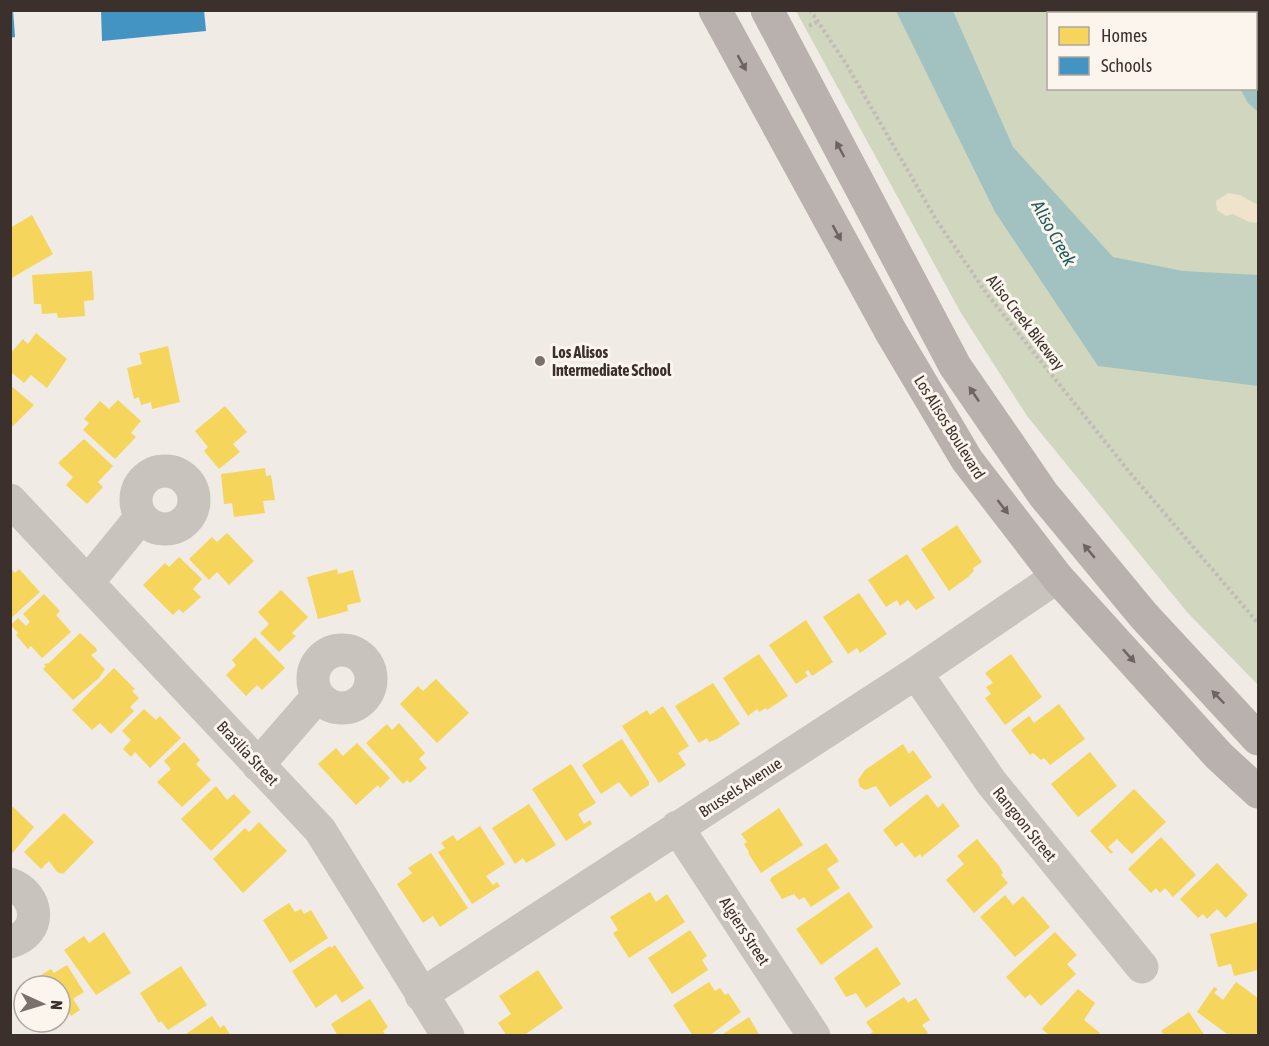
<svg xmlns="http://www.w3.org/2000/svg" width="1269" height="1046" viewBox="0 0 1269 1046" font-family="'Asap Condensed',sans-serif">
<style>
.green{fill:#d1d6bf;fill-rule:evenodd}
.sand{fill:#efe3cc}
.water{fill:#a1c2c1}
.homes{fill:#f6d55c}
.schools{fill:#4393c3}
.lines{fill:none;stroke-linecap:round;stroke-linejoin:round}
.path{stroke:#c2bbb6;stroke-width:4;stroke-dasharray:3 3;stroke-linecap:butt}
.minor{stroke:#c9c3be;stroke-width:33}
.major{stroke:#b8b1ad;stroke-width:33}
.oneway{fill:#6d645f}
.poi-dot{fill:#7a716c;stroke:#fbf5ee;stroke-width:2}
.labels{text-anchor:middle;dominant-baseline:central;stroke-width:6;stroke-linejoin:round;paint-order:stroke}
.street-label{font-size:16px;fill:#3b302b;stroke:#fbf5ee}
.poi-label{font-size:16px;font-weight:bold;fill:#3b302b;stroke:#fbf5ee;text-anchor:start}
.water-label{font-size:18px;font-style:italic;fill:#1f5a5e;stroke:#fbf5ee}
</style>
<rect width="100%" height="100%" fill="#f0ebe5"/>
<path class="green" d="M796 11H1258V685L1187 612 1027 416 961 313ZM1048 14H1256V88H1048Z"/>
<path class="sand" d="M1228 193 1240 195 1258 205V223L1249 222 1233 214 1226 216 1217 210 1216 201Z"/>
<path class="water" d="M896 11H953L1013 147 1113 257 1183 271 1258 275V386L1098 366 995 212Z
M1258 50V112L1248 103 1240 89 1256 88V52Z"/>
<path class="homes" d="M32 215 53 254 10 279V228Z
M92 271 94 300 84 301 85 316 58 318 57 313 42 314 41 304H34L32 275Z
M36 333 67 359 47 388 31 375 24 383 10 371V354L23 339 28 344Z
M168 346 180 402 152 409 151 402 141 405 139 397 134 399 127 368 142 364 139 353Z
M10 385 34 405 10 429Z
M118 400 141 421 131 433 136 437 115 459 83 430 89 423 84 419 100 401 109 409Z
M225 406 247 432 233 444 240 452 219 469 204 451 208 447 195 431Z
M84 439 113 466 98 482 103 487 87 504 66 485 73 477 58 463Z
M265 468 266 476 271 475 275 500 263 501 265 513 234 517 232 503 224 504 221 474Z
M957 525 982 562 973 568 974 571 968 577 949 591 921 549Z
M227 533 254 561 229 585 217 572 209 580 189 559 212 537 217 542Z
M907 554 935 598 916 610 908 600 900 606 897 600 886 607 868 580Z
M179 557 202 579 193 589 201 597 183 613 179 609 173 615 143 585 165 563 169 567Z
M10 568 15 573 19 569 40 592 10 619Z
M337 569 338 574 353 570 361 602 347 605 348 611 318 619 307 577Z
M281 590 308 617 292 633 296 636 279 652 260 633 269 624 258 612Z
M859 593 887 634 860 653 857 648 848 654 823 617Z
M44 594 60 611 56 615 71 632 42 658 31 646 28 649 16 635 18 633 11 625 18 618 26 626 30 622 23 614Z
M806 620 833 662 812 676 808 670 805 672 808 676 796 684 769 645Z
M80 633 96 648 97 651 91 655 105 669 99 678 73 700 43 669 46 666 44 664 49 663Z
M255 637 285 668 262 690 257 685 246 696 226 675 236 665 232 660Z
M759 654 788 696 767 710 766 708 759 712 757 709 748 716 723 678Z
M1011 654 1042 697 1005 725 985 698 991 694 986 687 993 683 985 673Z
M114 668 135 689 132 691 139 698 130 707 134 711 111 734 100 723 92 730 72 710Z
M436 679 469 713 437 743 400 704 418 686 423 691Z
M713 683 740 724 717 739 709 742 707 738 699 743 675 706Z
M1059 704 1085 739 1050 765 1044 758 1041 760 1033 753 1030 755 1011 730 1029 716 1034 723Z
M663 706 689 746 678 753 686 765 659 783 622 726 647 710 650 715Z
M144 709 156 720 160 716 181 738 150 768 135 752 131 757 123 749 131 740 122 731Z
M399 723 425 753 419 759 427 768 410 783 407 780 403 784 366 743 387 724 392 730Z
M622 739 649 782V785L631 797 619 782 601 794 582 765Z
M184 742 200 760 196 764 211 780 182 807 157 782 171 769 164 761Z
M357 743 390 778 380 788 378 785 356 805 318 764 336 748 343 756Z
M903 744 909 754 913 750 932 777 890 807 876 786 865 790 860 787 858 780 865 770Z
M1090 752 1117 786 1078 817 1051 784Z
M571 764 596 803 578 814 584 824 590 820 592 824 566 841 532 789Z
M216 786 227 800 234 794 251 812 211 851 181 819Z
M1134 789 1166 822 1132 854 1117 839 1108 847 1113 852 1111 854 1090 831Z
M927 794 938 808 943 803 960 826 922 857 920 854 915 858 902 842 896 847 883 830Z
M529 804 556 845 533 859 526 863 523 858 515 864 492 828Z
M12 806 34 827 10 856V807Z
M779 808 803 845 761 873 748 853 749 852 744 844 747 842 741 834Z
M64 813 94 842 63 874 57 872 49 861 41 869 24 852Z
M259 822 287 851 243 893 213 859 245 828 249 832Z
M480 826 505 864 486 876 493 885 497 882 500 886 472 904 438 852 445 848 441 843 453 835 457 841Z
M1161 837 1196 875 1173 897 1165 888 1160 893 1156 888 1151 893 1128 869Z
M977 839 999 866 1003 873 1001 875 1008 883 974 913 946 880 964 864 957 856Z
M826 843 839 861 827 869 840 888 811 907 804 897 799 900 794 894 782 899 770 880 772 877Z
M431 853 468 908 440 927 433 916 423 923 397 884 412 873 408 868Z
M1217 863 1248 895 1226 918 1217 909 1207 919 1203 914 1198 918 1180 899Z
M650 892 656 902 667 894 685 922 629 958 613 933 618 930 610 917Z
M849 892 873 927 821 965 796 929Z
M1005 895 1013 905 1023 896 1050 927 1015 957 980 917Z
M289 903 295 912 301 909 304 914 311 910 328 938 290 963 263 920Z
M1258 922V970L1234 976 1231 964 1218 967 1210 934Z
M690 930 707 956 702 960 708 970 672 994 648 958Z
M104 932 131 973 96 995 64 950 84 936 89 943Z
M1055 932 1077 955 1067 964 1076 974 1041 1006 1030 994 1025 998 1006 977Z
M335 945 364 988 342 1003 336 994 316 1008 292 971 330 946 331 948Z
M877 947 901 984 866 1008 856 993 846 997 834 978Z
M67 965 84 992 73 999 80 1010 71 1016 67 1010 60 1014V986H23L51 969 54 973Z
M181 966 207 1005 168 1030 161 1021 159 1023 140 993Z
M538 970 563 1008 523 1036H507L498 1023 511 1014 499 996Z
M709 982 715 991 720 988 725 995 728 993 741 1012 709 1036H693L673 1005Z
M1236 982 1258 998V1031L1255 1036H1230L1197 1012 1214 987 1218 989 1214 993 1223 1000Z
M1078 989 1095 1003 1084 1020 1100 1033 1097 1036H1050L1042 1029Z
M904 997 908 1003 916 998 930 1020 922 1025 928 1033 925 1036H867L873 1032 866 1022Z
M370 999 388 1027 383 1031 386 1036H338L331 1024Z
M1189 1012 1205 1036H1165L1161 1031Z
M212 1016 220 1028 224 1025 231 1036H183Z
M749 1017 760 1036H720Z"/>
<path class="schools" d="M10 10H13L15 37 10 38Z
M101 10H204L206 31 102 41Z"/>
<g class="lines">
<path class="path" d="M810 10 845 62 937 221 987 294 1131 474 1258 623
M809 26 817 22"/>
<path class="minor" d="M136 500a29 29 0 1 1 58 0a29 29 0 1 1-58 0Z
M10 500 320 830 448 1036
M88 582 141 517
M313 679a29 29 0 1 1 58 0a29 29 0 1 1-58 0Z
M916 673 991 782 1142 967
M258 765 318 696
M677 827 814 1036
M10 884C40 895 43 933 10 942
M421 995 916 673 1057 577"/>
<path class="major" d="M715 10 891 332 967 460 1057 577 1219 756 1258 792
M767 10 955 366 1043 494 1144 616 1258 739"/>
</g>
<defs><path id="oneway-solid" d="M-6-.8H1V-3.2L6.5 0L1 3.2V.8H-6Z" transform="scale(1.5)"/></defs>
<g class="oneway">
<use href="#oneway-solid" transform="translate(742 63) rotate(61)"/>
<use href="#oneway-solid" transform="translate(840 149) rotate(-118)"/>
<use href="#oneway-solid" transform="translate(837 233) rotate(61)"/>
<use href="#oneway-solid" transform="translate(974 394) rotate(-124)"/>
<use href="#oneway-solid" transform="translate(1003 507) rotate(52)"/>
<use href="#oneway-solid" transform="translate(1089 551) rotate(-130)"/>
<use href="#oneway-solid" transform="translate(1129 656) rotate(48)"/>
<use href="#oneway-solid" transform="translate(1218 697) rotate(-134)"/>
</g>
<circle class="poi-dot" cx="540" cy="361" r="6"/>
<g class="labels">
<g class="street-label">
<text transform="translate(1026 322) rotate(52)">Aliso Creek Bikeway</text>
<text transform="translate(950 427) rotate(58)">Los Alisos Boulevard</text>
<text transform="translate(248 753) rotate(47)">Brasilia Street</text>
<text transform="translate(740 787) rotate(-33)">Brussels Avenue</text>
<text transform="translate(1025 824) rotate(51)">Rangoon Street</text>
<text transform="translate(745 931) rotate(57)">Algiers Street</text>
</g>
<g class="poi-label">
<text x="552" y="352">Los Alisos<tspan x="552" dy="18">Intermediate School</tspan></text>
</g>
<g class="water-label">
<text transform="translate(1054 233) rotate(61)">Aliso Creek</text>
</g>
</g>
<rect width="1269" height="1046" fill="none" stroke="#3b302b" stroke-width="24"/>
<rect x="1047" y="12" width="210" height="78" fill="#fbf5ee" stroke="#aea6a0" stroke-width="1.5"/>
<rect x="1059" y="27" width="30" height="18" fill="#f6d55c" stroke="#aea6a0" stroke-width="1.5"/>
<text x="1101" y="42" font-size="18" fill="#3b302b">Homes</text>
<rect x="1059" y="57" width="30" height="18" fill="#4393c3" stroke="#aea6a0" stroke-width="1.5"/>
<text x="1101" y="72" font-size="18" fill="#3b302b">Schools</text>
<g transform="translate(42 1004) rotate(94)"><circle r="28" fill="#fbf5ee" stroke="#aea6a0" stroke-width="1.5"/>
<path d="M0-4.5L10 22L0 15L-10 22Z" fill="#7a716c"/>
<text y="-9" font-size="16" font-weight="bold" text-anchor="middle" fill="#3b302b">N</text>
</g>
</svg>
